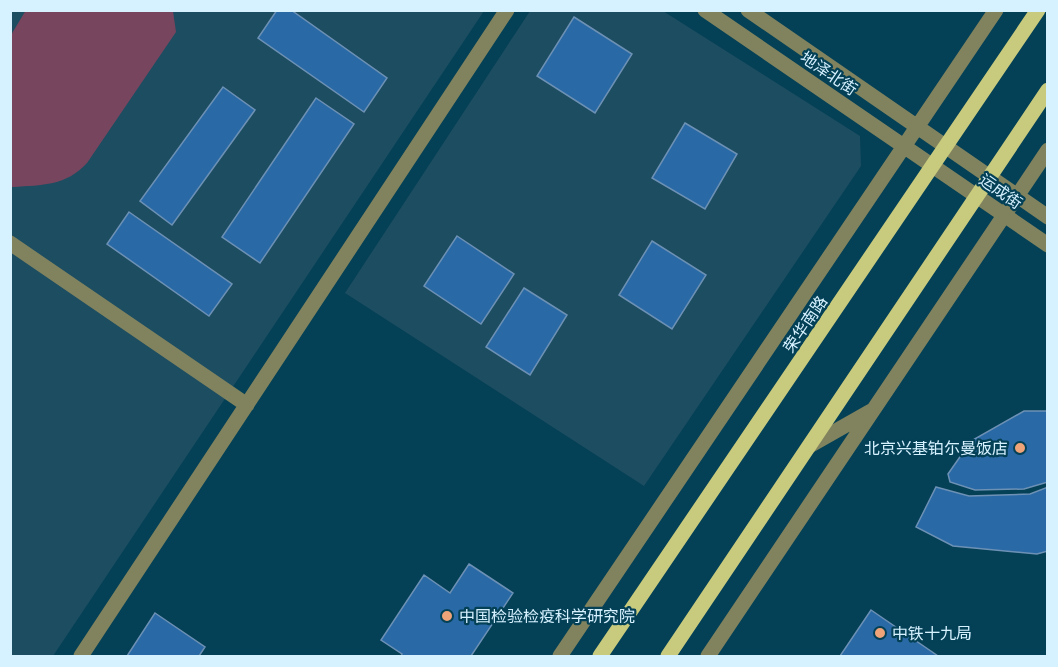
<svg xmlns="http://www.w3.org/2000/svg" width="1058" height="667" viewBox="0 0 1058 667" font-family="Mulish,'Noto Sans SC',sans-serif">
<style>
.built{fill:#1d4d61}
.green{fill:#78455e}
.building{fill:#296aa6;stroke:#6d91b5;stroke-width:1.5}
.lines{fill:none;stroke-linecap:round;stroke-linejoin:round}
.minor{stroke:#81835e;stroke-width:15}
.major{stroke:#c8ca7d;stroke-width:15}
.poi-dot{fill:#efa378;stroke:#044056;stroke-width:2}
.labels{text-anchor:middle;dominant-baseline:central;stroke-width:4.5;stroke-linejoin:round;paint-order:stroke}
.street-label{font-size:16px;fill:#d6f1ff;stroke:#044056}
.poi-label{font-size:16px;fill:#d6f1ff;stroke:#044056;text-anchor:start}
</style>
<rect width="100%" height="100%" fill="#044056"/>
<path class="built" d="M10 11H484L53 656H11Z
M530 11H663L860 136 861 166 644 486 345 293Z"/>
<path class="green" d="M26 10 173 11 176 32 87 163C66 186 42 185 13 187L10 186 11 35Z"/>
<path class="building" d="M277 10H291L387 78 364 112 258 38Z
M574 17 632 54 595 113 537 76Z
M223 87 255 110 172 225 140 201Z
M316 98 354 124 260 263 222 237Z
M685 123 737 154 705 209 652 178Z
M129 212 232 284 209 316 107 244Z
M457 236 514 274 481 324 424 286Z
M652 241 706 275 672 329 619 295Z
M524 288 567 315 530 375 486 347Z
M1024 411H1048V482L1024 489 975 490 950 482 948 474 971 441Z
M936 487 969 496 1030 494 1048 487V551L1037 554 953 546 916 527Z
M469 564 513 593 471 656H401L402 654 381 640 424 575 450 593Z
M871 610 938 656H840Z
M155 613 205 647 199 656H127Z"/>
<g class="lines">
<path class="minor" d="M705 10 1048 245
M748 10 1048 217
M10 243 247 405
M811 445 871 411
M81 656 507 10
M560 656 996 10
M708 656 1048 150"/>
<path class="major" d="M600 656 1038 10
M668 656 1048 90"/>
</g>
<g class="poi-dot">
<circle cx="1020" cy="448" r="6"/>
<circle cx="447" cy="616" r="6"/>
<circle cx="880" cy="633" r="6"/>
</g>
<g class="labels">
<g class="street-label">
<text transform="translate(829 73) rotate(34)">地泽北街</text>
<text transform="translate(1001 191) rotate(35)">运成街</text>
<text transform="translate(805 324) rotate(-56)">荣华南路</text>
</g>
<g class="poi-label">
<text x="1008" y="448" text-anchor="end">北京兴基铂尓曼饭店</text>
<text x="459" y="616">中国检验检疫科学研究院</text>
<text x="892" y="633">中铁十九局</text>
</g>
</g>
<rect width="1058" height="667" fill="none" stroke="#d6f1ff" stroke-width="24"/>
</svg>
